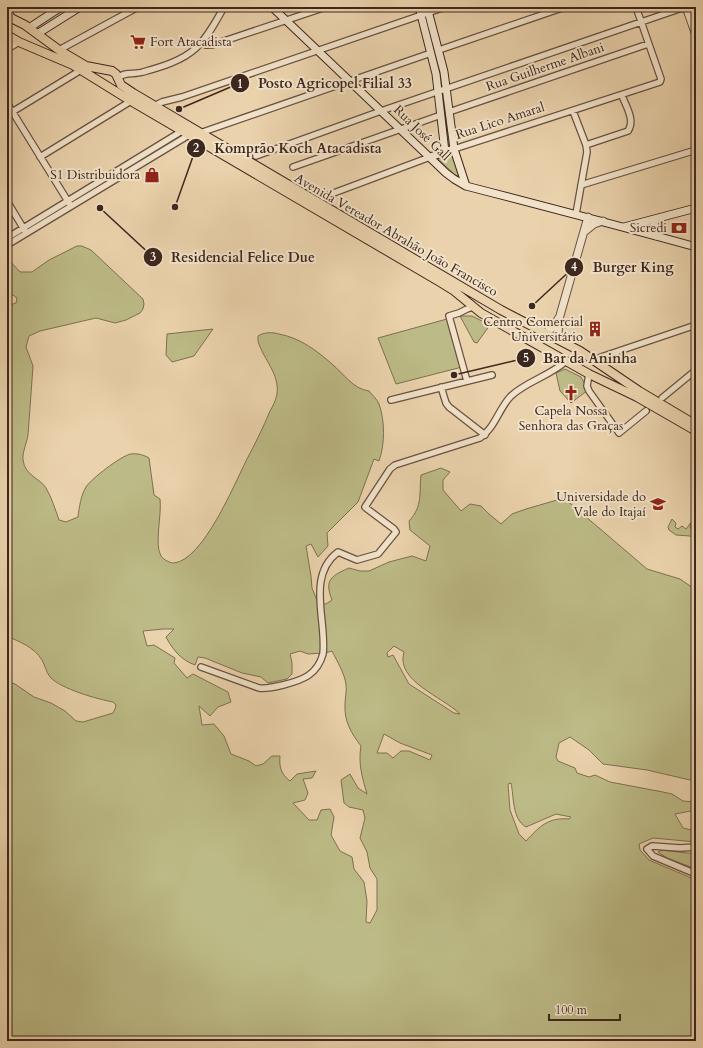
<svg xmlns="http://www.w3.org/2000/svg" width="703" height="1048" viewBox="0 0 703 1048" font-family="Cardo,serif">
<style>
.green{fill:#bcba86;stroke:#7d7052;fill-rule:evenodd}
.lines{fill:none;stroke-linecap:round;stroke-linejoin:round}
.minor-casing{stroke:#695242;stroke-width:8}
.tertiary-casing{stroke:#695242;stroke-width:9}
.secondary-casing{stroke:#3e271e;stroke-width:9}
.primary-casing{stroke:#3e271e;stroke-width:10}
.minor{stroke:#f1e2c9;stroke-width:5.5}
.tertiary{stroke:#f1e2c9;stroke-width:7}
.secondary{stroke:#f1e2c9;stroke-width:7}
.primary{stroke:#ead2ac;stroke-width:8}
.labels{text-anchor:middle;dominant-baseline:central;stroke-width:4;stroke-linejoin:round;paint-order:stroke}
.poi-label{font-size:13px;fill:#3e271e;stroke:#f1e2c9;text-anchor:end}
.street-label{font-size:13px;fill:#3e271e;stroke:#f1e2c9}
.leader{fill:none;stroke:#3e271e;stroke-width:1.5}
.callout-dot{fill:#3e271e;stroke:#f1e2c9;stroke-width:1.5}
.mark-label{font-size:12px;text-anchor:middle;font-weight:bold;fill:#fff}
.callout-label{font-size:14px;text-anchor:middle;font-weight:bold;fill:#3e271e;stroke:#f1e2c9;stroke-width:4;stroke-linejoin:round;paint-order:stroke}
</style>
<rect width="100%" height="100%" fill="#ead2ac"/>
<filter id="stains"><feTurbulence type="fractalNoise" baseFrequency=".005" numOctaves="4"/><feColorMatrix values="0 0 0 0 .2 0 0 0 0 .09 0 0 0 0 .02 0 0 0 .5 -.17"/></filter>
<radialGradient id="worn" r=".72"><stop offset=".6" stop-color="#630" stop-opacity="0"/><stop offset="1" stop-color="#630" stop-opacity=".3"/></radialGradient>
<path class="green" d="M451 152 460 177 455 175 438 159V158Z
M77 246H82L91 250 143 299 144 304 143 309 140 313 126 320 115 323 96 318 40 331 29 336 26 347 33 366 28 435C27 442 22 453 23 460 25 476 40 478 46 488 52 498 55 509 59 520L66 522 78 517C79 508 81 495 86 487 91 479 122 455 131 454 137 453 144 455 149 458L154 495 160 499C162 515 154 544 161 556 164 560 170 563 174 563 203 560 234 485 246 461 255 444 263 428 270 411 273 406 276 400 277 394 280 374 263 359 258 341V336C264 332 272 332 279 334 300 338 316 350 332 364 344 374 353 389 369 391 372 395 377 399 379 404 385 420 385 445 379 461L374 459 358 502 327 533 328 546 318 557 311 544 306 546 311 576 312 588 318 603 326 604 332 600C324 580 331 576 349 568L360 571H369L389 562 412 556 426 561 430 546 410 530 409 521C423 506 419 494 421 475L441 468 450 472 443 480V490L461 511 470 504 481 506 489 514 501 524 512 514 526 509 564 498 647 569 680 579 696 590V778L690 780 647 770 603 764 589 750 570 737 559 743 556 757 558 761 575 768 577 773 589 777 595 775 610 782 663 792 672 794 683 801 696 802V810L675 814 683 828 696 831V842L653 838 639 844 640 850 649 860 696 880V1041H7V681L15 684 34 697 51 703 65 711 76 721 83 722 113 713 115 709 116 705 113 702C97 699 61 689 50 677 46 672 45 665 42 660 34 647 20 642 7 636V306L16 303 17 298 10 293H7V258L20 272H32L49 260ZM163 629H174L166 637C173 650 181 660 195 665L198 657 205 658 242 673 261 677 268 683 287 679 292 674V663L290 654 300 651 308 654 325 653 332 651C337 661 345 674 346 685 347 691 345 698 345 704 344 721 351 733 361 746 358 763 362 777 367 794L358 788 350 774 341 780 344 803 349 807 363 810 365 818 360 838 367 852 370 868 377 879V910L370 923 366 922 367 901 364 882 354 869 352 857 340 851 331 835 334 817 330 809 321 810 317 820H309L293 803 305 800 308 793 303 779 312 778 316 771 297 774 290 781C281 774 279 767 280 756H272L263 764 256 766 249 761 231 754 224 736 214 724 202 725 199 706 210 716 218 707 231 702 228 692 193 674 187 678 174 663 175 658 154 645 147 646 143 631ZM394 646 404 652C395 681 443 697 460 714L454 713 409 684 393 655 388 657 387 653ZM384 734 400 743 432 755 430 760 409 751H401L393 758 387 753H377ZM511 783C514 797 512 819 526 827L556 814 571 817 569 819C548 817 539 827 526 841L519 834 510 810 508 784Z
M460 316H472L490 325 477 343 474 342Z
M447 319 462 367 396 384 378 338Z
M213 329 194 356 172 362 166 355 167 334Z
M565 369 581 377 588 390 571 403 560 391 556 373Z
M672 519 676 523 675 527 678 529 682 526 686 529 692 521 690 528H692V526L696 527V541L690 536 676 535 669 530 668 527Z
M662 850 687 853H696V869L667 858 658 852Z"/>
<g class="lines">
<defs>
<path id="minor" d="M7 8 12 18
M201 42 206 45H212L326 7
M7 49 19 42
M59 50 138 7
M439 50 565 7
M117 78C125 71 134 75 143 72 161 67 182 61 196 48 208 37 216 21 224 7
M7 103 69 203
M154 106 162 102 182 97 445 7
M573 111 586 145 587 152 576 214
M12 112 81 70
M449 112 648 44
M200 133 431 53
M586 145 628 131C635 121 627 108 623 98
M454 149 660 82 661 79 636 7
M256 156 381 111 685 7
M40 157 131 101
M293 167 441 115
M581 185 696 150
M323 197 430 157
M7 201 25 231
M7 238 182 131
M7 245 189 135
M595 360 601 357 696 325
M589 374 587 386 589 391 619 433 646 411
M467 381 449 316 459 313 467 309 473 307
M441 387 446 403 449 407 485 435
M662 398 696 370
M391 400 492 375
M201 667 259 688C267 689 275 687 283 685 303 680 317 675 323 654 327 621 306 576 338 552L357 560 378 554 396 532 394 529 366 508 365 507 390 469 395 465 480 438C495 428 499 408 511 396 527 381 550 376 566 361
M696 847 680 848 652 846 647 849 653 856 696 874"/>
<path id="tertiary" d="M686 7 696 35
M584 232 594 224 603 221
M545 333 555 326 558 319
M561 340 558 335 559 319 588 217"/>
<path id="secondary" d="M272 7 446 173 454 179 466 186C543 206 620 226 696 247
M419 7 436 74 445 152
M427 7 444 72 454 149 466 186
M29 28 61 7
M37 34 80 7
M430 157 450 150
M656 219 653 229 656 236
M624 227 696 208"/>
<path id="primary" d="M7 16 25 25 59 50 86 66 112 71 116 74 121 85 133 93 501 310 580 351 639 391 696 425
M7 35 19 42 73 65 131 101 440 282 453 290 481 313 589 374 637 397 696 431"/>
</defs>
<use href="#minor" class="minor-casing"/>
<use href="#tertiary" class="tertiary-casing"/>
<use href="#secondary" class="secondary-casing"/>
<use href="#primary" class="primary-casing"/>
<use href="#minor" class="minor"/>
<use href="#tertiary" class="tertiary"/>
<use href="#secondary" class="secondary"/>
<use href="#primary" class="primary"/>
</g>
<defs>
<symbol id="supermarket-bare" viewBox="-9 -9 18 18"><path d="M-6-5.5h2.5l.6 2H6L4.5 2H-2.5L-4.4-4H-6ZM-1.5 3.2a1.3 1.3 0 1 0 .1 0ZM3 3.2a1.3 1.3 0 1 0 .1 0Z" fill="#8f2418" stroke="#f1e2c9" stroke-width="2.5" paint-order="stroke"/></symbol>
<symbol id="shop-bare" viewBox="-9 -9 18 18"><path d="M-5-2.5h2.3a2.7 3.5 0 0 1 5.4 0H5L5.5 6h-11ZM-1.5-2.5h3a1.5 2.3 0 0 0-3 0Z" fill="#8f2418" stroke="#f1e2c9" stroke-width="2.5" paint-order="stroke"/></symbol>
<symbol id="bank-bare" viewBox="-9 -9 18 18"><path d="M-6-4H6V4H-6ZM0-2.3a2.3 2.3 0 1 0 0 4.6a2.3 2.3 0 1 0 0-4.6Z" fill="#8f2418" stroke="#f1e2c9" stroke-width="2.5" paint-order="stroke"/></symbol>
<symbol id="building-bare" viewBox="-9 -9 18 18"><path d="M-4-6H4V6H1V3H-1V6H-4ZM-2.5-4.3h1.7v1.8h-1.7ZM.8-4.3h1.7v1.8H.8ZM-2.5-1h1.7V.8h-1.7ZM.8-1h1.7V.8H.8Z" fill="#8f2418" stroke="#f1e2c9" stroke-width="2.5" paint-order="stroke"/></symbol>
<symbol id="church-bare" viewBox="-9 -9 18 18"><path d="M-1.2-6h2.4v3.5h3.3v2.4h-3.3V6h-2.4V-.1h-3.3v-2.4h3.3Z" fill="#8f2418" stroke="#f1e2c9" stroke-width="2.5" paint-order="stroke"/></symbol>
<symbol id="university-bare" viewBox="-9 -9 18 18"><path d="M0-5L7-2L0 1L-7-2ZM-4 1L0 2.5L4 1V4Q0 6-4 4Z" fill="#8f2418" stroke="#f1e2c9" stroke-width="2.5" paint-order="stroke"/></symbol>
</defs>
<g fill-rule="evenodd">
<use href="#supermarket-bare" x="127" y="31" width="22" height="22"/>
<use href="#shop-bare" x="141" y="164" width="22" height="22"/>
<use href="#bank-bare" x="668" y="217" width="22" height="22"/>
<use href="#building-bare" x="584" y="318" width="22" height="22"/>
<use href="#church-bare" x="560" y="382" width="22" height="22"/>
<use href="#university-bare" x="647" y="493" width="22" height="22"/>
</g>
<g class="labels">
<g class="poi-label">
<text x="150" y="42" text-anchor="start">Fort Atacadista</text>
<text x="140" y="175">S1 Distribuidora</text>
<text x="667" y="228">Sicredi</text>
<text x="583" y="322">Centro Comercial<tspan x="583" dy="15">Universitário</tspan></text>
<text x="571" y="411" text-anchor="middle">Capela Nossa<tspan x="571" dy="15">Senhora das Graças</tspan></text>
<text x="646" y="497">Universidade do<tspan x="646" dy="15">Vale do Itajaí</tspan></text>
</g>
<g class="street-label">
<text transform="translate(545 67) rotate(-19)">Rua Guilherme Albani</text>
<text transform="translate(500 121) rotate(-18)">Rua Lico Amaral</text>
<text transform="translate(422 133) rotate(44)">Rua José Gall</text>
<text transform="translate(396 235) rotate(30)">Avenida Vereador Abrahão João Francisco</text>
</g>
</g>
<path class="leader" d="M179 109L240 83M175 207L196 148M100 208L153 257M532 306L574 267M454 375L526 358"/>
<g class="callout-dot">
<circle cx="179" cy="109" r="4"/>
<circle cx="175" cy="207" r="4"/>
<circle cx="100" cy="208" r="4"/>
<circle cx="532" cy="306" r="4"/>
<circle cx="454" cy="375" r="4"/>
<circle cx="240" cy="83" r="10"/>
<circle cx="196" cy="148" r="10"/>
<circle cx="153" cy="257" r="10"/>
<circle cx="574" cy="267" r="10"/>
<circle cx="526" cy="358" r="10"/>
</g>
<g class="mark-label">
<text x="240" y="88">1</text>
<text x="196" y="152">2</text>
<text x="153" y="261">3</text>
<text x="574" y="271">4</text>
<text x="526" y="362">5</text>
</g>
<g class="callout-label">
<text x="335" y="88">Posto Agricopel Filial 33</text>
<text x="298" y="153">Komprão Koch Atacadista</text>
<text x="243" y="262">Residencial Felice Due</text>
<text x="633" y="272">Burger King</text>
<text x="590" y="363">Bar da Aninha</text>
</g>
<rect width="703" height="1048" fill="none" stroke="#ead2ac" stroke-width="24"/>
<rect x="8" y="8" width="687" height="1032" fill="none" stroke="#3e271e" stroke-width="2"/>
<rect x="12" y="12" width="679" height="1024" fill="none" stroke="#3e271e"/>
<path d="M549 1014v6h71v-6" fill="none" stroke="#3e271e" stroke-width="2"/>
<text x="555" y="1014" font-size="12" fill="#3e271e" stroke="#f1e2c9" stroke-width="3" paint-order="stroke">100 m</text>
<rect width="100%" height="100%" filter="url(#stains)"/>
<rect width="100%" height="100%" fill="url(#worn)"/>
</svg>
